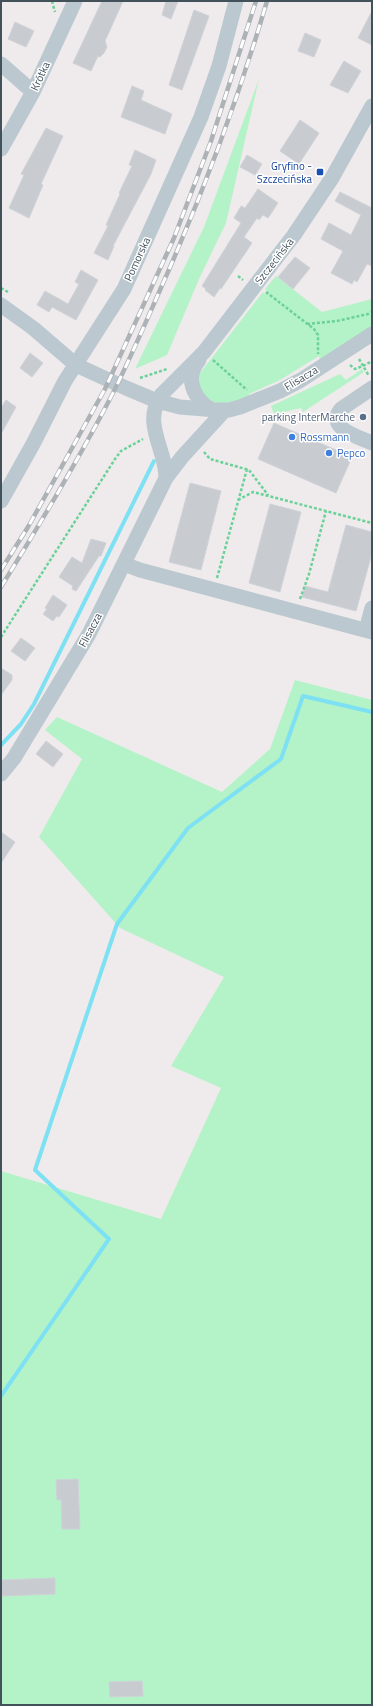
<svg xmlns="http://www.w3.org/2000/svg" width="373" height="1706" viewBox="0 0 373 1706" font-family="'Titillium Web',sans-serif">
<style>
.green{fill:#b4f2c8}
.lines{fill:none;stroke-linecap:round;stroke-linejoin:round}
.stream{stroke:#7ee1f3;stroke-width:4}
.building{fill:#c8ccd1;stroke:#cfd2d8}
.path{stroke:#6ad298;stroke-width:2.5;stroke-dasharray:3 2;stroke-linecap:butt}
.minor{stroke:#bbc8d0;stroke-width:15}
.rail-casing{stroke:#adb2b7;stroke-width:4.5}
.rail{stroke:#fff;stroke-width:3;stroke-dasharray:9;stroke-linecap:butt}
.transit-dot{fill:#1a4fb4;stroke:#fff;stroke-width:1.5}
.service-dot{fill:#5c6f8a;stroke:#fff;stroke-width:1.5}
.shop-dot{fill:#3f7fe0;stroke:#fff;stroke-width:1.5}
.labels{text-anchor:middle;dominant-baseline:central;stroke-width:3;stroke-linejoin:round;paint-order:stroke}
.street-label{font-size:11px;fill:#43515b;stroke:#fff}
.transit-label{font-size:11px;fill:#164399;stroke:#fff;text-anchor:end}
.service-label{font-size:11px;fill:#4e5e75;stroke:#fff;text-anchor:end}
.shop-label{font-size:11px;fill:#366cbe;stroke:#fff;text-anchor:start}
</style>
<rect width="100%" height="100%" fill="#efebec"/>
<path class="green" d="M259 79 226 223 199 279 167 355 135 369 204 227Z
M276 276 322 312 372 299V326L320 360 319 356 280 380 249 394 250 397C235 402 211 410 201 392 199 388 198 382 197 377L263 292 265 294 267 291 265 289Z
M362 369 364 372 303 412 301 408 274 414 271 406 340 374 346 380Z
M295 680 372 700V1705H1V1171L161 1219 221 1088 171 1066 224 977 120 928 39 837 82 759 45 730 57 717 222 792 270 749Z"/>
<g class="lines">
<path class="stream" d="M1 745 21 724 34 704 154 461
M1 1396 109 1239 35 1170 117 924 188 828 281 759 303 696 372 712"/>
</g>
<path class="building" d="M102 1H123L105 41 107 47 104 53 100 57 98 56 91 71 73 63Z
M166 1H178L171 19 162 15Z
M194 10 209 16 182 90 169 85Z
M372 11V45L358 38Z
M15 22 34 31 26 47 8 39Z
M305 33 321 40 314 57 298 51Z
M344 61 361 71 348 93 330 85Z
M132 86 144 91 141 100 172 114 165 134 121 117Z
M300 120 319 133 299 164 280 151Z
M46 128 63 136 41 184 43 185 40 192 29 218 9 208 24 175 21 174Z
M135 150 156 160 151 174 113 246H114L108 260 94 253 108 226 106 225 120 194 119 193 132 166 129 165Z
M247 155 262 164 255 175 240 167Z
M258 189 278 203 268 218 263 215 259 220 257 218 244 237 252 243 221 289 220 288 214 297 205 290 206 289 202 286 241 223 234 218 241 206 245 208Z
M340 192 372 208V266L367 264 357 282 354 280 352 284 331 273 343 251 321 239 329 223 351 235 361 215 335 201Z
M295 257 310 268 293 289 278 277Z
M81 270 98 280 76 320 52 307 49 312 37 305 45 291 68 304 79 284 75 282Z
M30 353 43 363 32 377 20 368Z
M6 400 16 407 1 434V408Z
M274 423 352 457 336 493 258 459Z
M190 483 221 491 201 570 169 562Z
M270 504 301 512 280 592 249 583Z
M346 525 372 532V553L356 611 302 597 305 586 328 592Z
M91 539 106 543 101 556H99L76 591 72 589 73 586 59 577 72 557 82 563Z
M53 595 67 605 59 617 57 616 53 621 43 614 47 609 45 608Z
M21 638 35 648 25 661 11 651Z
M1 668 12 675V680L1 695Z
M46 741 63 754 53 767 36 754Z
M1 832 15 842 1 863Z
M78 1479 80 1529H62L61 1500H57L56 1480Z
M55 1578V1594L1 1596V1580Z
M142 1681 143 1696 110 1697 109 1682Z"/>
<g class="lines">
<path class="path" d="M52 1 55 12
M238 276 243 280
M1 288 8 292
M266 292 314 329 318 335V354
M307 324 337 321 368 314 372 312
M359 359 369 376
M213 360 247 390
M350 365 355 369 363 366 372 361
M140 378 167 369
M204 452 210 459 249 470 268 495
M238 500 253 492 372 523
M217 578 247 469
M300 599 309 574 326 511
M1 637 115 459 121 451 143 439"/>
<path class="minor" d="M1 64 33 92
M1 149 33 92 75 1
M1 305 33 328 76 365 126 388 157 401 180 407 216 410H229L240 407 280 391 301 380 372 334
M199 360C196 364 193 369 192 374 189 388 200 405 213 410
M372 388 341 409C325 428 359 437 372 443
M166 478C166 449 142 424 161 395L204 352 294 235 332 178 372 106
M1 501 33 444 65 381 124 289 201 117 219 66 236 1
M124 564 140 570 372 632
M366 630 372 608
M1 774 14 758 89 634 166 478 182 457 225 410"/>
<defs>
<path id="rail" d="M1 570 28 527 105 389 174 238 211 141 256 1
M1 587C40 524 79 459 113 393 130 359 145 324 160 290 202 196 238 100 267 1"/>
</defs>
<use href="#rail" class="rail-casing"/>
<use href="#rail" class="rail"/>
</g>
<rect class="transit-dot" x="316" y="168" width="8" height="8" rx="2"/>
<circle class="service-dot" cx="363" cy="417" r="4"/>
<g class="shop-dot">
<circle cx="292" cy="437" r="4"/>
<circle cx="329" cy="453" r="4"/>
</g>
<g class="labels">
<g class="street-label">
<text transform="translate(40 76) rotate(-65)">Krótka</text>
<text transform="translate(137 259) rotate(-65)">Pomorska</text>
<text transform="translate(274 261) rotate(-52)">Szczecińska</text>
<text transform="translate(301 378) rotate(-31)">Flisacza</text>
<text transform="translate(90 630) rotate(-62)">Flisacza</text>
</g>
<g class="transit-label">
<text x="312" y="166">Gryfino -<tspan x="312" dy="13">Szczecińska</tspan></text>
</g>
<g class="service-label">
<text x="355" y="417">parking InterMarche</text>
</g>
<g class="shop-label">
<text x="300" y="437">Rossmann</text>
<text x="337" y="453">Pepco</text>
</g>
</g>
<rect width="373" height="1706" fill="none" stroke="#43515b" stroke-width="4"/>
</svg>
